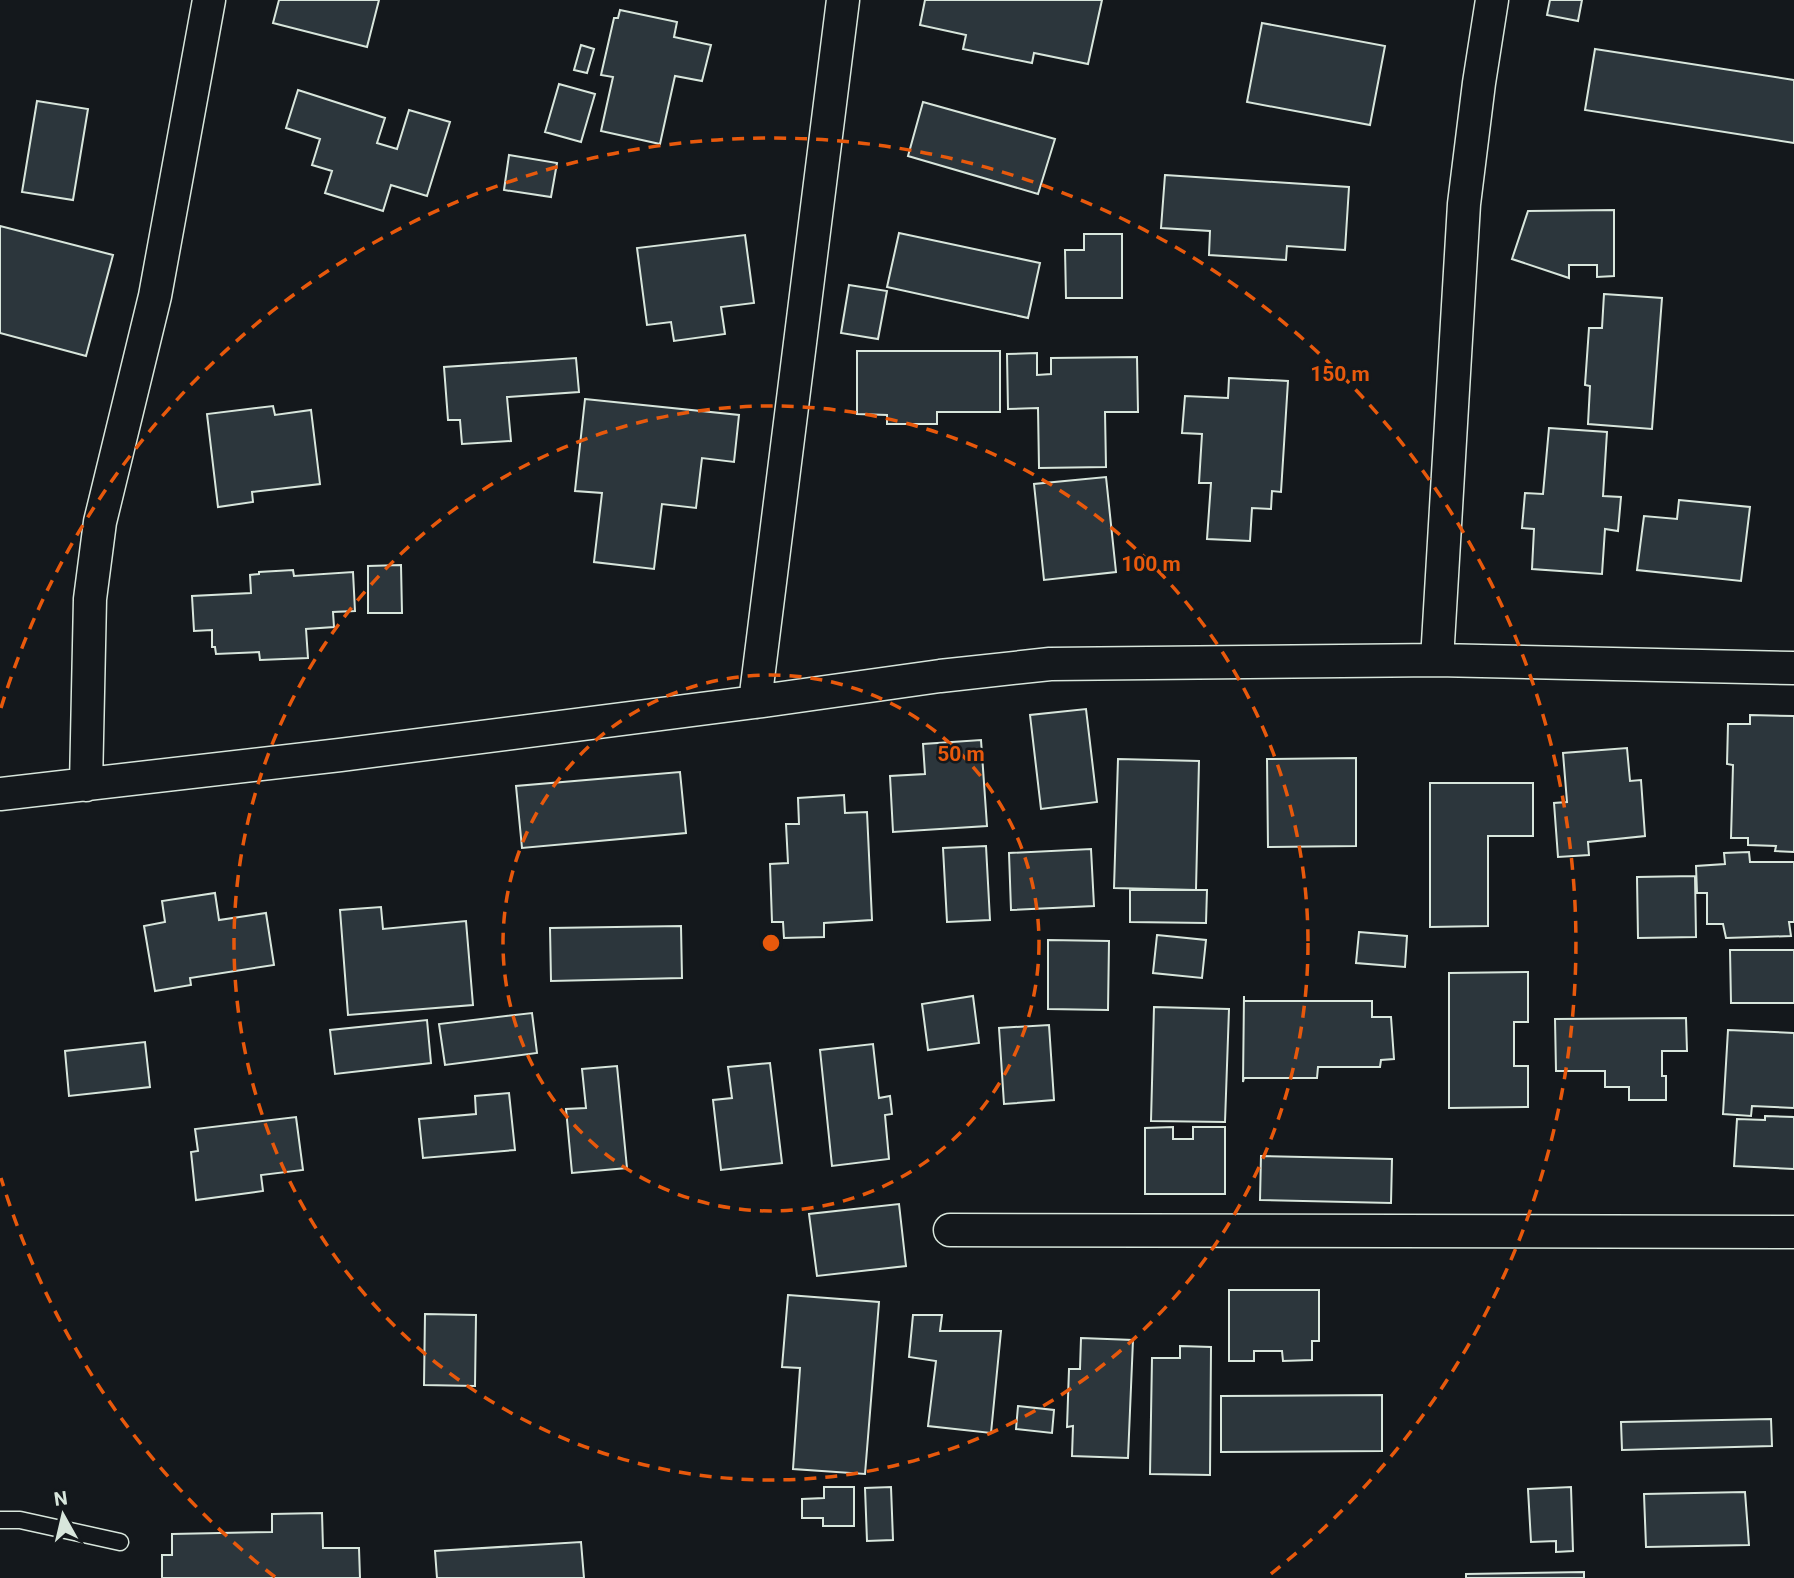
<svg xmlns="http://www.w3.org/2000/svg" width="1794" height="1578" viewBox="0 0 1794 1578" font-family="Roboto,sans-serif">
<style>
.building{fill:#2c363c;stroke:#d8e6dc;stroke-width:2}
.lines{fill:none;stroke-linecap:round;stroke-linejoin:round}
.lane-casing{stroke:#d8e6dc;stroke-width:19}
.street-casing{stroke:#d8e6dc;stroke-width:35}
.lane{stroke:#14181c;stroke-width:16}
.street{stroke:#14181c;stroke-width:32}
.ring{fill:none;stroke:#e8590c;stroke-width:3.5;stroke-dasharray:12 9}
.centre{fill:#e8590c;stroke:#14181c;stroke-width:3.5}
.ring-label{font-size:21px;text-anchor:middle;font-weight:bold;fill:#e8590c;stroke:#14181c;stroke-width:5;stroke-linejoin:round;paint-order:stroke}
</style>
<rect width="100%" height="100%" fill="#14181c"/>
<path class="building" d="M279 0H379L367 47 273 23Z
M925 0H1102L1088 64 1034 53 1032 63 963 49 966 35 920 25Z
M1550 0H1582L1578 21 1547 15Z
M620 10 677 22 674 37 711 45 702 81 675 76 660 144 601 131 613 77 601 75 614 18H618Z
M1262 23 1385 46 1370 125 1247 102Z
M581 45 594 49 587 73 574 70Z
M1595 49 1794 80V143L1585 110Z
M559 84 595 94 581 142 545 132Z
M298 90 385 118 377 143 397 149 409 110 450 122 427 196 391 185 383 211 325 193 332 171 312 165 320 139 286 128Z
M37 101 88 109 73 200 22 192Z
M923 102 1055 139 1038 194 908 156Z
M509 155 557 163 551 197 504 190Z
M1165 175 1349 187 1345 250 1287 246 1286 260 1209 255 1210 231 1161 228Z
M1614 210V276L1597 277V265H1569V278L1512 259 1528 211Z
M0 226 113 255 86 356 0 333Z
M899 233 1040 263 1028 318 887 287Z
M1084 234H1122V298H1066L1065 250H1084Z
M745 235 754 303 721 307 725 334 674 341 671 322 647 325 637 248Z
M849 285 887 291 878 339 841 333Z
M1604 294 1662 298 1652 429 1588 424 1590 386 1585 385 1589 328H1602Z
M857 351H1000V412H937V424H887V415L857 414Z
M1037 353V375L1051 374V358L1137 357 1138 412H1105L1106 467 1039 468 1038 408 1008 409 1007 354Z
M576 358 579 392 507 397 511 441 462 444 460 420H448L444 367Z
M1229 378 1288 381 1281 492 1272 491 1271 509 1252 508 1250 541 1207 539 1211 483H1199L1202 434 1182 433 1185 396 1228 398Z
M585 399 739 415 734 462 702 458 696 508 662 504 654 569 594 562 602 493 575 491Z
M273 406 275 415 311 410 320 484 252 492 253 502 218 507 207 414Z
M1549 428 1607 432 1603 496 1621 497 1618 531 1605 529 1602 574 1532 569 1534 529 1522 528 1525 493 1543 494Z
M1106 477 1116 572 1044 580 1034 484Z
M1679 500 1750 507 1741 581 1637 570 1644 516 1677 519Z
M401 565 402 613H368V566Z
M293 570 294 576 353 572 355 611 333 612 334 627 306 629 308 658 260 660 259 652 216 654 215 647H212V630L194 631 192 596 251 593 250 575 259 574V572Z
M1086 709 1097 802 1041 809 1030 715Z
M1750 715 1794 716V852L1775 851 1776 846 1748 845V838H1731L1733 765 1727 764 1728 724H1750Z
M981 740 987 826 893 832 890 776 925 774 923 744Z
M1627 748 1630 781 1641 780 1645 836 1588 842 1589 855 1558 857 1554 803 1567 802 1563 753Z
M1356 758V846L1268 847 1267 759Z
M1118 759 1199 761 1196 890 1114 888Z
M680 772 686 833 522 848 516 786Z
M1430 783H1533V836H1488V926L1430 927Z
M844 795 845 813 867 812 872 920 824 923V937L784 938 783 922H772L770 864 788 863 786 824H799L798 798Z
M986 846 990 920 947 922 943 848Z
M1091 849 1094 906 1011 910 1009 853Z
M1749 852 1750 862H1794V922H1789L1791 936 1726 938 1723 924H1707V893H1697L1696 866 1725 864 1724 853Z
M1695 876 1696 937 1638 938 1637 877Z
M1130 890H1207L1206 923 1130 922Z
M215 893 219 920 266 913 274 965 190 978 191 985 155 991 144 926 165 922 162 901Z
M381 907 383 929 466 921 473 1005 348 1015 340 910Z
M681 926 682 978 551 981 550 928Z
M1359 932 1407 936 1405 967 1356 963Z
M1157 935 1206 940 1202 978 1153 973Z
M1048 940 1109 941 1108 1010 1048 1009Z
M1730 950H1794V1003H1731Z
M1528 972V1022H1514V1066H1528V1107L1449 1108V973Z
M973 996 979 1043 928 1050 922 1004Z
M1244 996V1001H1372V1017H1391L1394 1059 1381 1060 1380 1067H1318L1317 1078H1244L1243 1082Z
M1154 1007 1229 1009 1225 1122 1151 1121Z
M532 1013 537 1053 445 1065 439 1024Z
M1686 1018 1687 1051H1662V1076H1666V1100H1629V1087H1605V1071H1556L1555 1019Z
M427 1020 431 1063 335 1074 330 1030Z
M1049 1025 1054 1100 1004 1104 999 1028Z
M1728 1030 1794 1033V1108L1752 1106 1751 1116 1723 1114Z
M145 1042 150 1087 69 1096 65 1051Z
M873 1044 879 1098 890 1096 892 1114 885 1115 889 1159 832 1166 820 1050Z
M770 1063 782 1163 721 1170 713 1100 732 1098 728 1067Z
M617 1066 627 1168 572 1173 566 1109 586 1108 582 1069Z
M509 1093 515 1150 423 1158 419 1119 476 1114 475 1096Z
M1765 1116 1794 1117V1169L1734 1166 1737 1119 1765 1120Z
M296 1117 303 1170 261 1175 263 1191 196 1200 191 1152 198 1151 195 1129Z
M1173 1127V1139H1193V1127H1225V1194H1145V1128Z
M1261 1156 1392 1159 1391 1203 1260 1200Z
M899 1204 906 1266 817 1276 809 1214Z
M1229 1290H1319V1341H1312V1360L1283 1361 1282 1351H1254V1361H1229Z
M788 1295 879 1302 865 1474 793 1469 800 1368 782 1367Z
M425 1314 476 1315 475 1386 424 1385Z
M913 1315H942L940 1331H1001L991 1433 928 1426 936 1361 909 1357Z
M1081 1338 1133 1340 1128 1458 1072 1456 1073 1426 1067 1427 1069 1369H1080Z
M1180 1346 1211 1347 1210 1475 1150 1474 1152 1358H1180Z
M1382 1395V1451L1221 1452V1396Z
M1018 1406 1054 1410 1052 1433 1016 1429Z
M1771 1419 1772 1446 1622 1450 1621 1422Z
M824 1487H854V1526H823V1518H802V1499L824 1498Z
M891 1487 893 1540 867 1541 865 1488Z
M1571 1487 1573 1551 1556 1552V1541L1531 1542 1528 1489Z
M1745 1492 1749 1545 1646 1547 1644 1494Z
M322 1513 323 1548H359L360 1578H162V1555H172V1534L272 1532V1514Z
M581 1542 584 1578H437L435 1551Z
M1584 1572V1578H1466V1574Z"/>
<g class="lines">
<defs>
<path id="lane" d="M0 1520H20L120 1542"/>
<path id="street" d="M1437 660 1464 204 1479 83 1492 0
M755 702 843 0
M86 785 90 599 100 522 155 296 209 0
M0 794 340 755 755 702 940 676 1050 664 1437 660 1794 668
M950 1230 1794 1232"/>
</defs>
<use href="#lane" class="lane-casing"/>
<use href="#street" class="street-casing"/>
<use href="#lane" class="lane"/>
<use href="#street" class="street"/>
</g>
<g class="ring">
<circle cx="771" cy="943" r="268"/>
<circle cx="771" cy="943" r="537"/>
<path d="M275 1577A805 805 0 0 1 1 1178M1 708A805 805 0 1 1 1267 1577"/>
</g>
<circle cx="771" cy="943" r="10" class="centre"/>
<g class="ring-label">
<text x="1340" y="381">150 m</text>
<text x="1151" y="571">100 m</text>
<text x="961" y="761">50 m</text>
</g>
<g transform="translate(63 1515) rotate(352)" stroke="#14181c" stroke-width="5" paint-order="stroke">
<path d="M0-5L12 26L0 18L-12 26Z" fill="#d8e6dc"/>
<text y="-10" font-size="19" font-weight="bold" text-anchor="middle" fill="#d8e6dc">N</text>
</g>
</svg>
